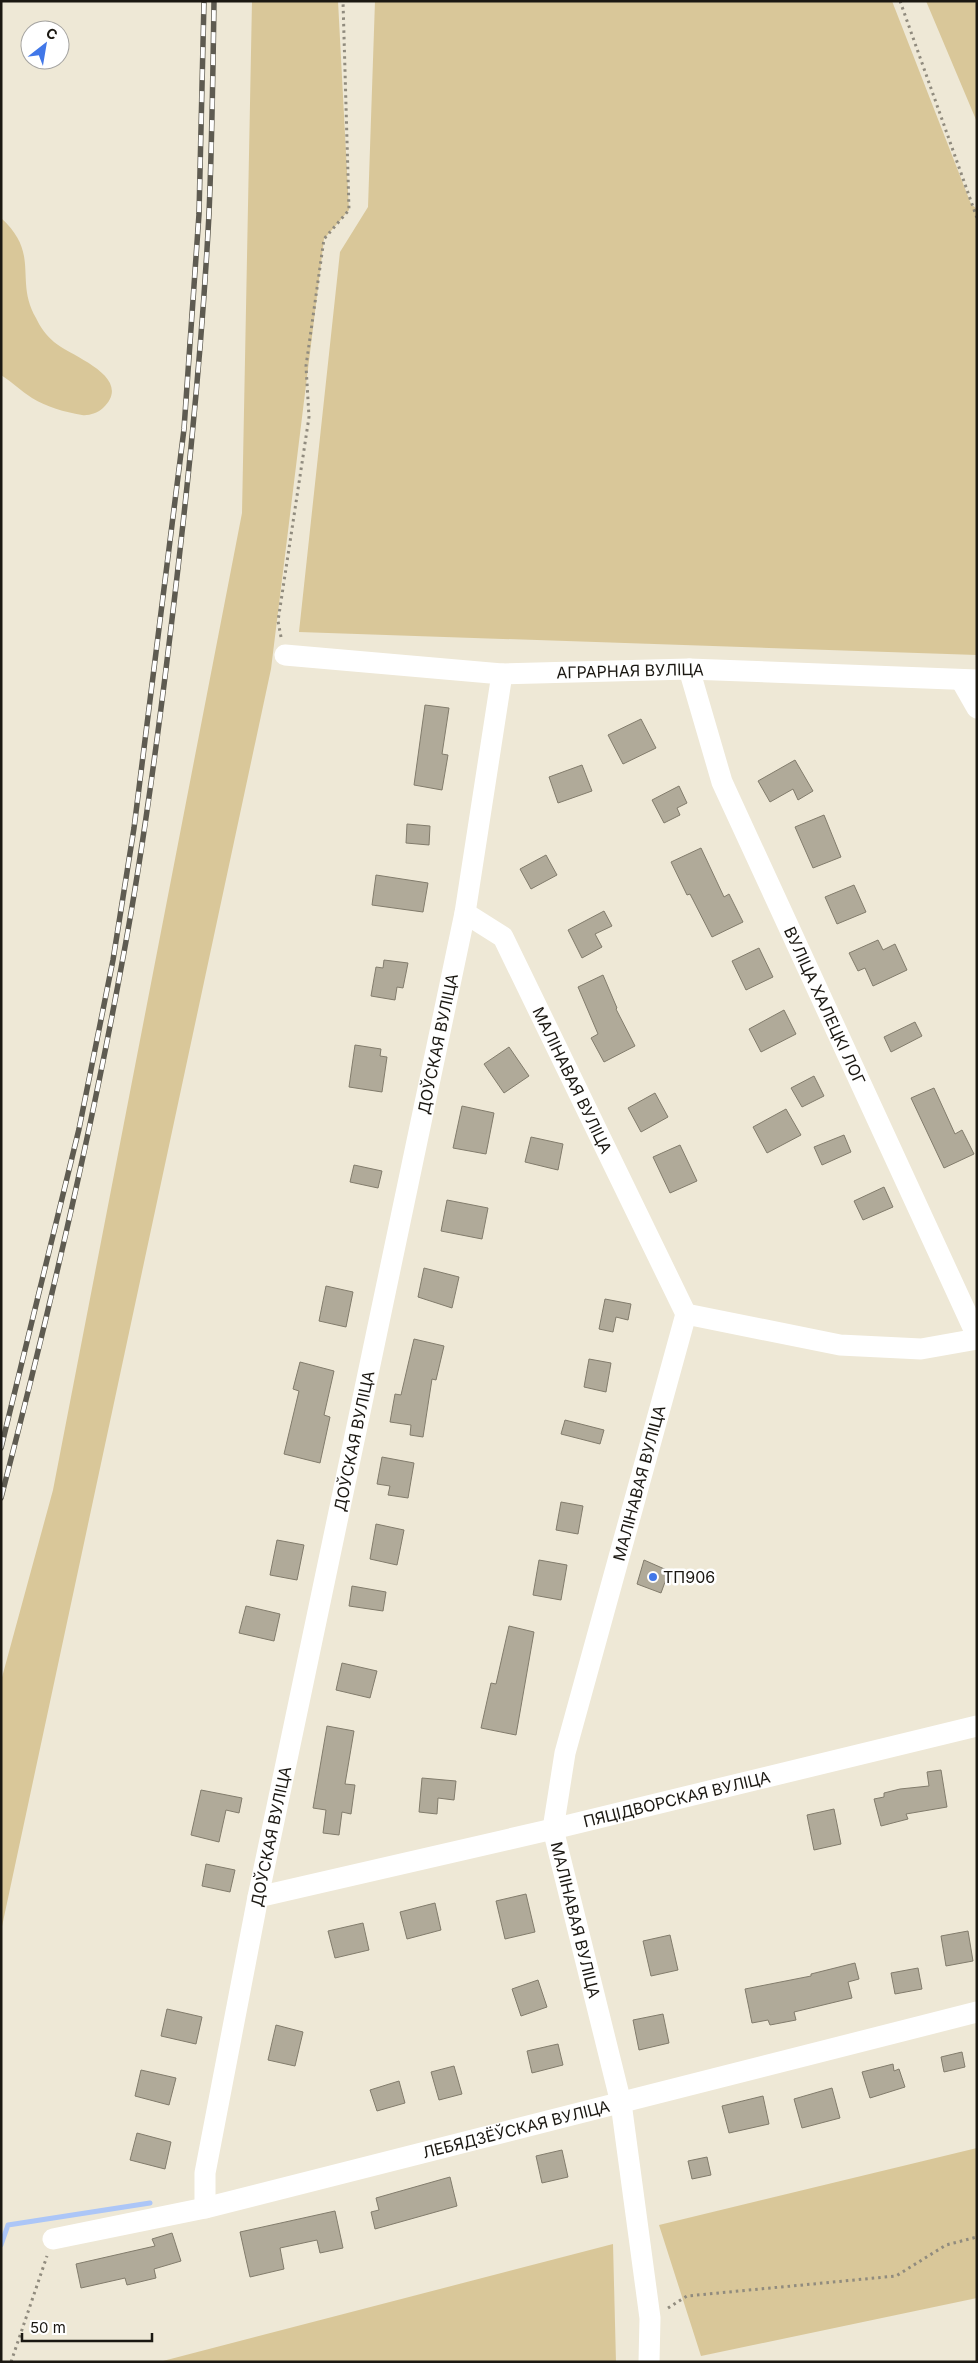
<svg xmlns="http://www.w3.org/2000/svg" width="978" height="2363" viewBox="0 0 978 2363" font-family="Inter,sans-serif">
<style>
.green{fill:#d9c799}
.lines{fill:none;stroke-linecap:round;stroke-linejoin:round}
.stream{stroke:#acc6f7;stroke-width:5}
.building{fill:#b0aa99;stroke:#827c6c}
.path{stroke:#908b7e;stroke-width:3;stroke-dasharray:2.5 4;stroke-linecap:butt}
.minor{stroke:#fff;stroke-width:21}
.rail-casing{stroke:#5e5b51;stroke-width:5.5}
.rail{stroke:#fff;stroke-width:4;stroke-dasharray:11;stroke-linecap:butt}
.poi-dot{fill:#4177e8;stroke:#fff;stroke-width:2}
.labels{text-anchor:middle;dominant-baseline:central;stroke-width:5;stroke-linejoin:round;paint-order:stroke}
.street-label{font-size:16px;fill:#1b1812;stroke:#fff}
.poi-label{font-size:16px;fill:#1b1812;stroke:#fff;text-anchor:start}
</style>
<rect width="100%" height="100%" fill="#eee8d6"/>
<path class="green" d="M252 1H338L349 210 324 239 271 669 1 1931V1681L53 1490 242 513Z
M375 1H892L971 204 977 209V655L299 632 340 252 368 207Z
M926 1H977V122Z
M1 218C41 254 14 280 36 318 40 327 47 336 54 342 72 357 135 377 103 408 98 413 88 416 82 415 64 412 47 407 32 398 21 391 12 382 1 375Z
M977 2148V2298L701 2356 659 2225Z
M613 2244 616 2362H159Z"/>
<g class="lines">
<path class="stream" d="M1 2245 8 2225 150 2203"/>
</g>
<path class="building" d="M425 705 449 708 442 754 448 755 442 790 414 785Z
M641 719 656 748 623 764 608 735Z
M795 760 813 791 798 800 793 789 770 802 758 781Z
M582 765 592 791 558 803 549 777Z
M679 786 687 803 677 808 680 815 664 823 652 800Z
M824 815 841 857 813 868 795 827Z
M407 824 430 826 429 845 406 843Z
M701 848 724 897 729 894 743 922 712 937 690 894 687 895 671 862Z
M546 855 557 875 531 889 520 869Z
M376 875 428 883 423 912 372 905Z
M854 885 866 912 837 924 825 897Z
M604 911 612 926 595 934 602 947 582 958 568 930Z
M878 940 883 950 895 944 907 970 873 986 865 968 858 971 849 953Z
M759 948 773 977 746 990 732 961Z
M384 960 408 963 403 988 397 987 395 1000 371 996 376 967 383 968Z
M603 975 617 1008 616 1009 635 1046 604 1062 591 1038 598 1034 578 987Z
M784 1010 796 1034 761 1052 749 1029Z
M915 1022 922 1036 891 1052 884 1037Z
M355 1045 381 1049 380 1056 387 1057 382 1092 349 1087Z
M509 1047 529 1076 504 1093 484 1064Z
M814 1076 824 1096 802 1107 791 1088Z
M934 1088 955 1134 962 1130 974 1154 944 1168 911 1098Z
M655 1093 668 1117 641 1132 628 1108Z
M462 1106 494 1113 486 1154 453 1148Z
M786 1109 801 1135 767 1153 753 1127Z
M844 1135 851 1152 822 1165 814 1147Z
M531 1137 563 1144 558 1170 525 1162Z
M680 1145 697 1181 670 1193 653 1157Z
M354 1165 382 1171 378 1188 350 1182Z
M884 1187 893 1207 863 1220 854 1201Z
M447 1200 488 1208 482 1239 441 1231Z
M424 1268 459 1277 452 1308 418 1297Z
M326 1286 353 1292 346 1327 319 1321Z
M605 1299 631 1304 628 1320 616 1317 613 1332 599 1329Z
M414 1339 444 1346 436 1380 432 1379 423 1437 410 1435 411 1425 390 1422 395 1394 401 1395Z
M589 1359 611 1363 606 1392 584 1387Z
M300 1362 334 1371 324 1415 330 1417 320 1463 284 1454 299 1391 293 1389Z
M565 1420 604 1430 600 1444 561 1434Z
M382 1457 414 1463 408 1498 388 1495 390 1486 377 1484Z
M561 1502 583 1506 578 1534 556 1530Z
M376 1524 404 1530 397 1565 370 1559Z
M277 1540 304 1545 297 1580 270 1575Z
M539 1560 567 1565 561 1600 533 1595Z
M644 1560 669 1571 661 1593 637 1584Z
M352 1586 386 1592 383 1611 349 1606Z
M246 1606 280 1614 274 1641 239 1633Z
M509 1626 534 1632 516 1735 481 1728 491 1683 496 1684Z
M342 1663 377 1671 370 1698 336 1690Z
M327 1726 354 1731 345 1784 355 1785 351 1814 342 1812 339 1835 323 1833 326 1810 313 1808Z
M941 1770 947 1807 906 1814 908 1819 881 1826 874 1799 884 1797V1793L900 1789 929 1786 927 1772Z
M422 1778 456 1781 454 1800 438 1798 437 1814 419 1812Z
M201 1790 242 1798 239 1813 226 1810 219 1842 191 1835Z
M834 1809 841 1844 814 1850 807 1815Z
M206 1864 235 1870 230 1892 202 1886Z
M526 1894 535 1932 505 1939 496 1901Z
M435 1903 441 1930 407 1939 400 1912Z
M363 1923 369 1950 335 1958 328 1931Z
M968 1931 973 1961 946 1966 941 1936Z
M670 1935 678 1970 651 1976 643 1941Z
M855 1963 859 1979 848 1982 852 1998 794 2012 796 2020 770 2025 768 2020 752 2023 745 1989 811 1976V1974Z
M918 1968 922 1989 895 1994 891 1973Z
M538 1980 547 2007 521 2016 512 1989Z
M167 2009 202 2017 196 2044 161 2036Z
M663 2014 669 2043 639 2050 633 2020Z
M276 2025 303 2032 295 2066 268 2060Z
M558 2044 563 2065 532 2073 527 2051Z
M962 2052 965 2067 944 2072 941 2057Z
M893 2064 894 2071 899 2069 905 2087 870 2098 862 2072Z
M454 2066 462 2094 439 2100 431 2072Z
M141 2070 176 2078 169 2105 135 2096Z
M399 2081 405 2103 377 2111 370 2090Z
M832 2088 840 2118 802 2128 794 2099Z
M763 2096 769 2124 729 2133 722 2106Z
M137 2133 171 2142 165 2169 130 2160Z
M562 2150 568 2177 542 2183 536 2156Z
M707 2157 711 2175 692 2179 688 2161Z
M450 2177 457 2206 375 2229 371 2212 379 2210 376 2198Z
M335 2211 343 2248 320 2253 317 2240 280 2248 284 2269 250 2277 240 2232Z
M172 2233 181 2261 154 2269 156 2278 127 2285 125 2278 81 2288 76 2264 155 2246 152 2239Z"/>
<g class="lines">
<path class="path" d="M900 1 977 218
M281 637 278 621 309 417 306 366 324 239 349 210 343 1
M668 2308 687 2296 896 2276 946 2245 977 2237
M11 2362 47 2256"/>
<g class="minor">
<path id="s1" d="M285 655 502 674 689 669 977 680"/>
<path id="s2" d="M689 669 722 782 977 1336"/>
<path d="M961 680 977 708"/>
<path id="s3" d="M465 913 503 937 686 1314 565 1753 553 1829 621 2103 650 2318 649 2362"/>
<path d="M686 1314 840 1345 921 1349 977 1339"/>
<path id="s4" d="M258 1897 553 1829 977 1726"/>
<path id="s5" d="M205 2208V2173L258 1897 465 913 502 674"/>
<path id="s6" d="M53 2239 205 2208 977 2012"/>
</g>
<defs>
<path id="rail" d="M1 1448 79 1129 113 960 134 828 184 429 199 214 204 1
M1 1498C47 1321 89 1143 122 963 140 868 153 773 165 677 184 523 201 369 209 214 212 143 213 72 214 1"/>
</defs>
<use href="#rail" class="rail-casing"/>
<use href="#rail" class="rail"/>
</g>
<circle class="poi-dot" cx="653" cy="1577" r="5"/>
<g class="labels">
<g class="street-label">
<text stroke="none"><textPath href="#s1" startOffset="346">АГРАРНАЯ ВУЛІЦА</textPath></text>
<text stroke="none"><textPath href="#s2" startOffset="364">ВУЛІЦА ХАЛЕЦКІ ЛОГ</textPath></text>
<text stroke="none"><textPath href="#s5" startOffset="1188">ДОЎСКАЯ ВУЛІЦА</textPath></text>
<text stroke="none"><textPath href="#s3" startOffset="204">МАЛІНАВАЯ ВУЛІЦА</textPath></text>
<text stroke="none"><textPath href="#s5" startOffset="782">ДОЎСКАЯ ВУЛІЦА</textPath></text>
<text transform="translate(639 1483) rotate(-75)">МАЛІНАВАЯ ВУЛІЦА</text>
<text stroke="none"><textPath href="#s4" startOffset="430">ПЯЦІДВОРСКАЯ ВУЛІЦА</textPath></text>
<text stroke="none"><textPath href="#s5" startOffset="378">ДОЎСКАЯ ВУЛІЦА</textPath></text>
<text stroke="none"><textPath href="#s3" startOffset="1090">МАЛІНАВАЯ ВУЛІЦА</textPath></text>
<text stroke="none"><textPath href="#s6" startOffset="476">ЛЕБЯДЗЁЎСКАЯ ВУЛІЦА</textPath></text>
</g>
<g class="poi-label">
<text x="663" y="1577">ТП906</text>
</g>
</g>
<rect width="978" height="2363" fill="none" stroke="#1b1812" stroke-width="5"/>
<g transform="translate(45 45) rotate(31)"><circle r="24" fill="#ffffff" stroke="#a4a3a0"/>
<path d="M0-4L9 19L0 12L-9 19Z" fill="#4177e8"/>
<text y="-8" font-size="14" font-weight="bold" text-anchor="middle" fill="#1b1812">С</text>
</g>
<path d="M22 2333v8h130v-8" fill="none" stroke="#1b1812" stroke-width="2.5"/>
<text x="30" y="2333" font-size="15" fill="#1b1812" stroke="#ffffff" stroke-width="4" paint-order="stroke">50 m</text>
</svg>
